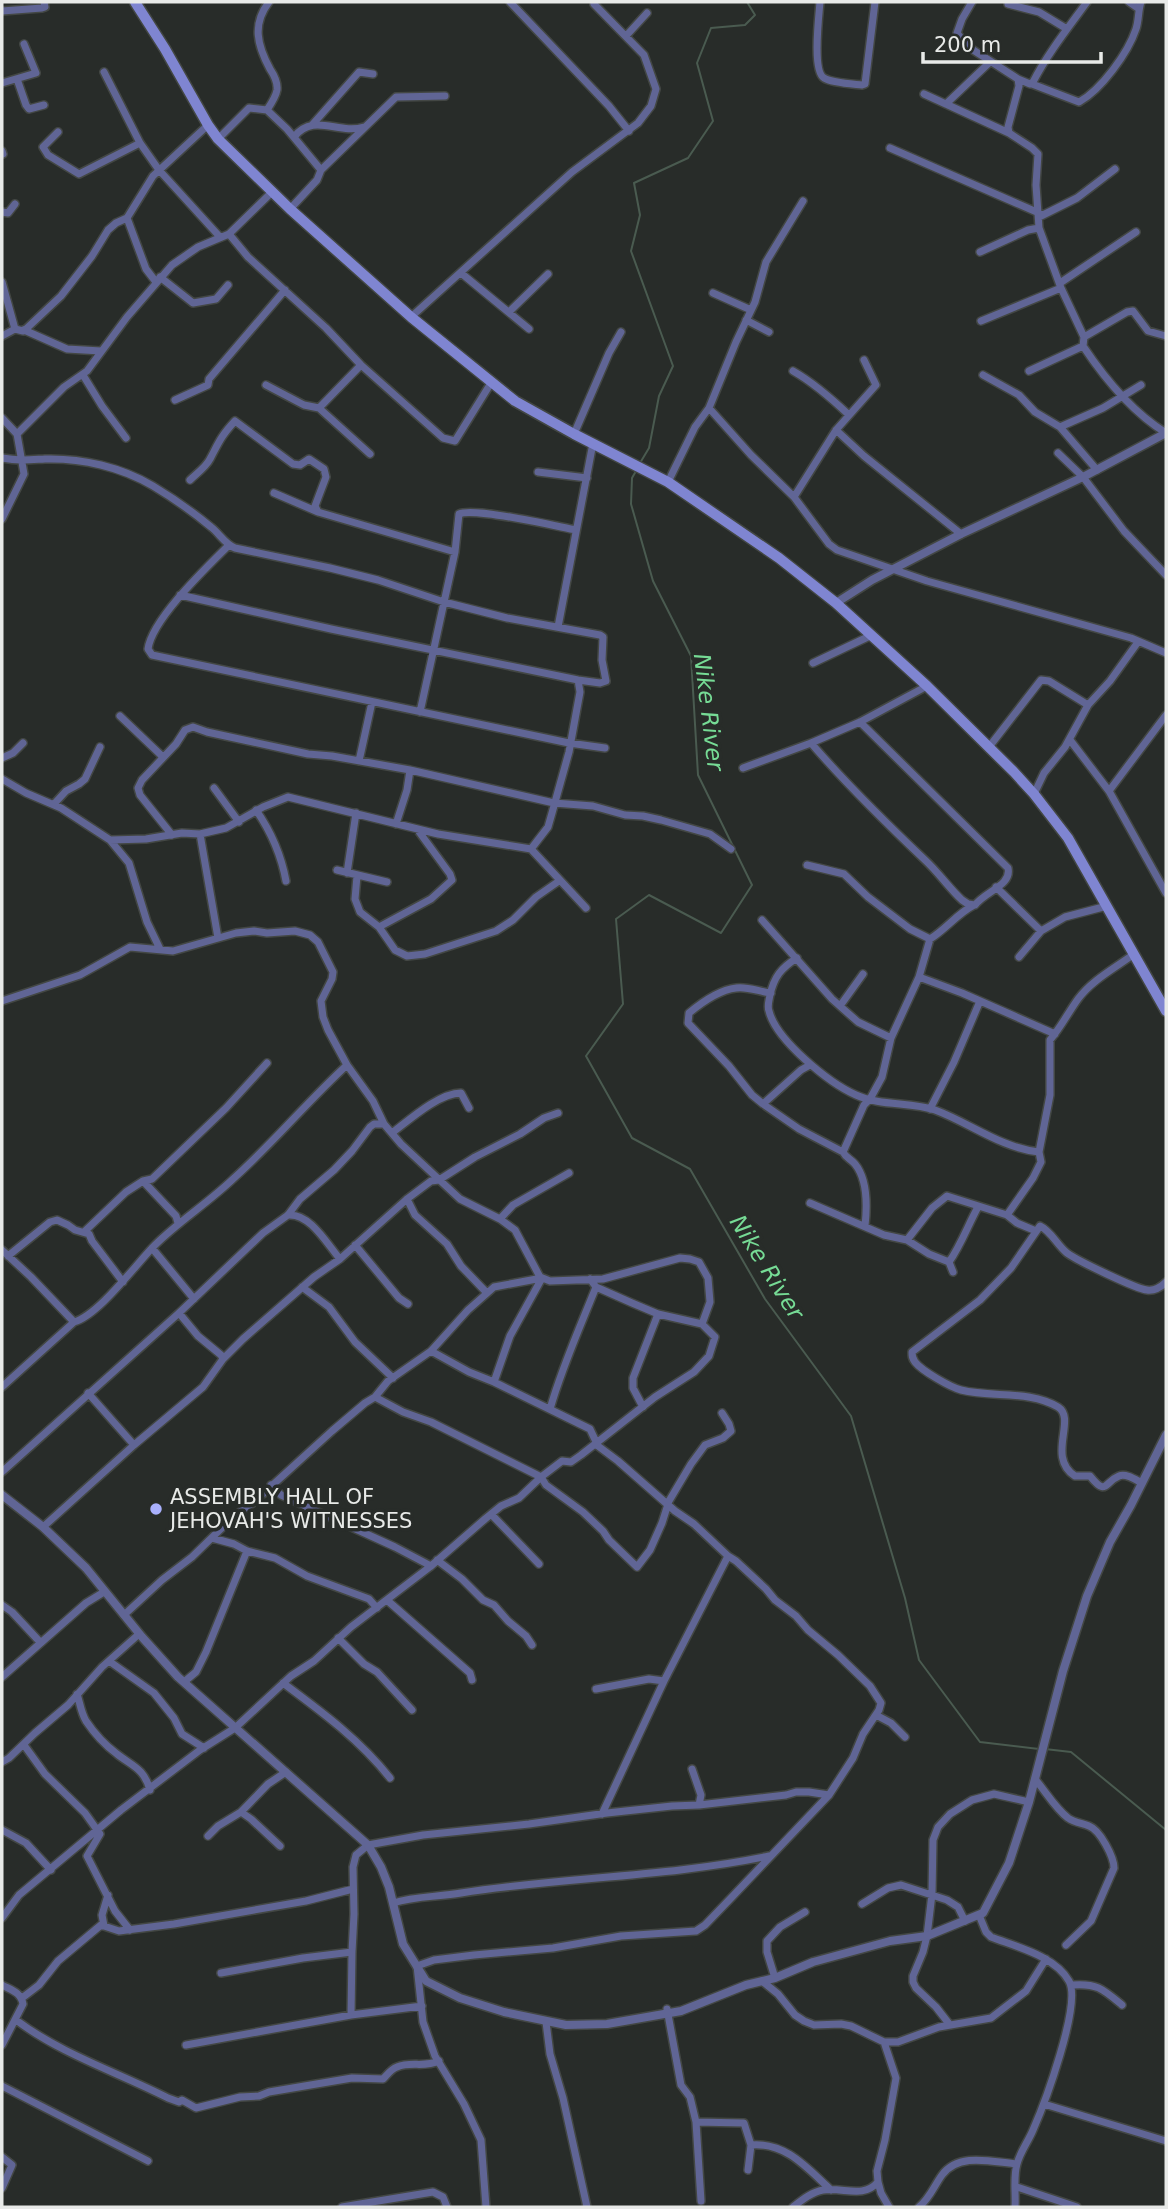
<svg xmlns="http://www.w3.org/2000/svg" width="1168" height="2209" viewBox="0 0 1168 2209" font-family="'DejaVu Sans',sans-serif">
<style>
.lines{fill:none;stroke-linecap:round;stroke-linejoin:round}
.stream{stroke:#4a5b50;stroke-width:2}
.minor-casing{stroke:#434744;stroke-width:10}
.tertiary-casing{stroke:#434744;stroke-width:11}
.secondary-casing{stroke:#434744;stroke-width:13}
.minor{stroke:#606595;stroke-width:7}
.tertiary{stroke:#606595;stroke-width:8}
.secondary{stroke:#7f85d1;stroke-width:10}
.poi-dot{fill:#a9b0fc;stroke:#282c29;stroke-width:2.5}
.labels{text-anchor:middle;dominant-baseline:central;stroke-width:7;stroke-linejoin:round;paint-order:stroke}
.poi-label{font-size:21px;fill:#e8eae8;stroke:#282c29;text-anchor:start}
.water-label{font-size:23px;font-style:italic;fill:#76db95;stroke:#282c29}
</style>
<rect width="100%" height="100%" fill="#282c29"/>
<g class="lines">
<path class="stream" d="M640 463 649 448 659 396 673 366 631 251 640 215 634 183 688 158 713 121 697 63 711 28 745 25 755 15 747 2
M636 471 632 478 631 504 653 581 691 656 698 775 752 885 721 933 649 895 616 919 623 1004 586 1056 632 1138 690 1169 765 1299 851 1416 905 1598 919 1660 980 1742 1039 1749
M1045 1749 1071 1752 1166 1830"/>
<defs>
<path id="minor" d="M510 2 609 106 629 131
M820 2C819 15 812 71 824 78 832 83 853 84 862 85L865 84 875 2
M972 2 962 19 957 33 967 46 1018 79 1019 86 1008 127 1009 133
M1129 2 1139 9
M1008 4 1039 12 1067 29
M2 11 42 8 45 7 44 2
M626 36 647 13
M104 72 140 143 159 170 220 237
M17 79 26 105 29 109 44 105
M1018 79 1030 84 1033 82C1048 53 1068 28 1087 2
M2 83 36 73 24 44
M1032 84 1079 102C1101 90 1128 53 1136 29 1139 20 1138 11 1141 2
M924 94 1009 133 1032 148 1038 154 1036 185 1039 228 1061 288 1084 337 1083 346C1105 379 1132 412 1166 433
M946 104 990 62
M267 110C271 104 276 96 277 90 278 82 274 75 270 69 257 45 252 24 269 2
M312 125 359 72 373 74
M58 132 43 147 48 155 79 174 140 143
M294 137C314 112 338 135 364 127
M218 139 249 108 267 110 287 129 321 170 317 180 290 209
M890 148 1039 213
M2 151 3 154
M321 170 396 97 445 96
M2 212 8 213 15 204
M1039 217 1077 198 1115 169
M229 234 248 257 326 328 361 365 443 438 455 441 491 383
M980 252 1028 230 1039 228
M461 273 529 329
M160 277 193 303 216 299 228 285
M2 282 15 329
M156 282 146 269 127 218 153 176 208 125
M1060 283 1136 232
M713 293 751 310
M509 312 548 274
M411 317 572 172 638 123 651 106 656 89 644 55 594 4
M746 320 769 332
M981 321 1061 288
M24 330 67 349 101 351
M2 336 15 329 23 331 26 329 61 296 92 256 108 230 116 223 127 218
M1084 337 1127 312 1133 311 1148 331 1166 336
M793 371C814 383 831 398 849 415
M1029 371 1083 346
M83 375 102 406 126 438
M983 375 1019 395 1035 412 1060 427 1103 408 1141 385
M266 385 304 405 319 408 370 454
M175 400 208 385 209 379 285 290
M319 408 361 365
M709 408 751 455 794 497 829 544 837 550 927 581 1131 638 1166 653
M2 418 17 434
M1060 427 1097 470
M836 430 864 456 961 534
M574 434 609 353 621 332
M1058 453 1083 477 1124 531 1166 575
M2 458C20 461 27 460 45 459 82 458 121 467 153 486 173 498 193 512 211 527 219 533 225 544 235 548L330 568 378 580 444 602 507 618 600 635 603 637 602 660 606 681 600 683 578 680 331 629 180 595
M538 472 587 478
M190 480C196 474 206 467 210 459 219 442 221 436 235 421L293 464 300 465 309 459 324 469 326 477 315 506 318 512 455 552
M668 482 695 427 709 408 736 342 755 302 766 262 803 201
M274 493 318 512
M794 497 836 430 876 385 864 360
M2 519 24 474 17 434 64 387 87 371 127 317 172 265 198 247 229 234 272 192
M229 545C207 567 152 619 148 649L152 655 569 743 605 748
M558 627 593 443
M813 663 872 635
M420 712 455 552 459 514C474 507 555 526 576 530
M120 716 163 757
M1070 740 1109 791 1166 893
M811 743C847 785 886 823 925 860 939 873 949 888 962 900L968 904 975 905C986 891 1012 885 1008 868L860 722
M989 747 1041 680 1049 681 1088 705
M2 758 13 753 23 743
M359 761 372 702
M743 768 811 743 860 722 927 686
M2 779 26 793 61 808 110 840 129 863 147 922 160 949
M214 788 239 822
M1109 791 1166 715
M1034 794 1044 773 1065 747 1088 705 1110 681 1138 642
M54 804 66 791 79 784 85 779 100 747
M256 810C272 833 281 854 286 881
M396 824 407 790 410 770
M200 834 226 828 263 807 288 797 438 834 531 849 548 827 552 813 569 752 580 692 578 680
M172 835 140 795 138 788 142 780 176 744 185 730 193 727 207 732 308 754 332 756 410 770 554 803 593 806 625 815 643 816 661 820 710 834 731 849
M110 840 146 839 182 833 200 834 218 938
M531 849 586 908
M807 865 844 874 868 897 910 929 930 939
M337 870 387 882
M347 873 356 813
M357 876 355 899 360 912 379 927 395 950 407 956 425 954 496 931 513 920 536 897 559 881
M996 887 1041 931
M762 920 832 999 858 1022 891 1038
M379 927 431 899 452 880 450 874 417 829
M1019 957 1041 931 1065 917 1107 906
M797 958C781 968 774 977 770 995 769 1001 767 1006 769 1011 776 1040 829 1083 856 1095 880 1106 910 1102 935 1110 970 1123 1001 1148 1039 1152
M919 977 962 993 1055 1034
M771 993C760 992 747 986 736 988 719 990 701 1003 689 1013L688 1023 729 1066 752 1095 763 1104 799 1129 843 1152C846 1158 851 1159 855 1164 868 1180 867 1208 865 1226
M2 1001 80 975 130 947 173 951 236 933 254 931 267 933 295 931 310 935 318 942 333 972 332 979 321 1001 323 1017 328 1030 347 1065 373 1101 384 1124 401 1144 460 1199 500 1219 515 1230 540 1277 550 1281 603 1279 680 1258 690 1259 699 1262 708 1278 710 1302 702 1324
M840 1006 863 974
M763 1104 801 1070 810 1065
M930 1109 954 1062 980 1001
M392 1133C409 1120 439 1093 461 1093L469 1108
M843 1152 864 1105 870 1099 882 1077 891 1038 919 977 930 939C946 929 958 913 974 905
M143 1181 152 1179 226 1108 267 1063
M407 1199 415 1215 447 1244 461 1266 487 1293
M810 1203 884 1235 907 1240 929 1254 949 1262 953 1272
M288 1215C310 1213 327 1244 340 1259
M1007 1215 1033 1178 1041 1162 1039 1152 1050 1095V1040C1061 1027 1068 1013 1078 999 1092 980 1115 968 1134 954
M500 1219 513 1205 569 1173
M85 1231 126 1192 143 1181 176 1216 178 1223
M907 1240 932 1208 947 1196 1007 1215 1017 1223 1036 1231
M355 1245 399 1298 408 1304
M152 1248 194 1299
M2 1250 31 1277 74 1322
M8 1256 50 1222 57 1220 68 1225 75 1230 89 1234 92 1241 123 1282
M949 1262C961 1245 968 1225 978 1207
M302 1287 329 1307 355 1342 393 1378
M179 1313 198 1336 221 1355 223 1359
M431 1351 469 1372 494 1382 590 1429 598 1446 618 1461 675 1511 694 1524 728 1556 736 1561 766 1589 775 1600 796 1616 808 1630 838 1655 870 1686 881 1703 879 1710 863 1734 853 1758 829 1795 731 1898 705 1925 696 1931 621 1936 553 1948 474 1955 434 1960 417 1966 423 2022 435 2056 464 2104 481 2140 486 2207
M494 1382 510 1336 542 1278
M2 1387 74 1322C99 1315 136 1264 155 1245 179 1221 208 1203 233 1179 273 1143 307 1102 347 1065
M88 1393 134 1445
M375 1397 403 1412 431 1422 541 1477 546 1485 583 1512 603 1531 609 1540 637 1567 650 1550 662 1523 669 1501 691 1464 705 1445 723 1438 731 1431 729 1424 722 1413
M643 1407 633 1388V1378L658 1314
M550 1409C562 1367 580 1327 596 1287
M2 1472 179 1313 263 1233 288 1215 300 1199 334 1170 352 1151 370 1127 374 1124H384
M1142 1483C1136 1480 1126 1473 1119 1476 1104 1482 1107 1497 1090 1476H1075C1046 1457 1077 1419 1058 1407 1029 1390 993 1398 961 1390 950 1387 922 1371 915 1362 912 1358 912 1356 912 1352L980 1300 1011 1268 1040 1226C1051 1231 1057 1245 1067 1253 1076 1260 1136 1289 1147 1290 1155 1291 1161 1287 1166 1282
M271 1485 281 1495 395 1547 431 1566
M491 1514 539 1564
M43 1527 134 1445 203 1387 223 1359 243 1339 314 1277 340 1259 407 1199 431 1181 439 1180 475 1157 520 1134 544 1118 558 1113
M212 1538 234 1544 247 1551 275 1558 307 1576 369 1599 377 1608
M437 1560 462 1579 483 1600 494 1605 508 1621 526 1636 532 1645
M388 1601 470 1673 472 1680
M2 1605 12 1612 40 1642
M124 1615 162 1580 192 1557 233 1517 254 1502 332 1431 365 1403 375 1397 388 1381 431 1351 468 1310 494 1287 542 1278
M338 1638 364 1664 377 1672 412 1710
M109 1661 154 1693 174 1718 182 1734 204 1748
M2 1677 86 1603 104 1592
M184 1682 196 1672 206 1652 247 1551
M283 1683C322 1712 360 1740 390 1778
M596 1689 649 1679 664 1681
M77 1694C80 1703 81 1713 86 1721 94 1733 105 1745 117 1754 132 1766 144 1768 150 1790
M876 1715 891 1723 905 1737
M24 1745 45 1774 85 1813 100 1834 87 1856 115 1911 130 1930
M2 1762 9 1758 35 1733 68 1705 102 1667 139 1634
M692 1769 701 1795 699 1805
M1035 1779C1046 1792 1055 1808 1068 1818 1075 1823 1082 1823 1089 1826 1100 1830 1114 1857 1114 1868L1091 1921 1066 1945
M241 1812 251 1819 280 1846
M602 1814 664 1681 728 1556
M2 1830 26 1843 51 1870
M208 1836 218 1826 241 1812 268 1784 286 1772
M393 1903C415 1896 438 1897 461 1893 564 1877 668 1877 769 1856
M862 1904 888 1888 901 1885 947 1900 958 1907 965 1921
M979 1915 986 1932 991 1937C1017 1947 1055 1956 1069 1981 1082 2004 1044 2105 1033 2130 1028 2142 1020 2152 1017 2164 1013 2177 1016 2194 1015 2207
M2 1918 19 1895 121 1810 200 1750 235 1728 291 1676 314 1661 351 1627 431 1566 485 1519 501 1506 519 1498 541 1477 562 1461 571 1462 581 1455 655 1397 694 1372 709 1356 715 1337 702 1324 658 1314 632 1303 596 1287 590 1279
M104 1926 102 1915 108 1895
M221 1973 303 1958 352 1952
M775 1978 767 1952V1941L780 1927 805 1912
M762 1981 778 1994 795 2015 804 2021 814 2025 841 2024 851 2026 884 2042H898L939 2027 991 2018 1026 1991 1046 1959
M2 1985C11 1990 21 1992 23 2004L2 2045
M1072 1985C1097 1983 1103 1989 1122 2005
M22 1998 39 1985 58 1961 101 1925 119 1931 174 1924 306 1901 353 1889
M667 2009 681 2085 690 2097 696 2122 701 2201
M351 2015 352 1952 354 1914 353 1867 356 1855 368 1845 423 1835 529 1824 607 1813 672 1806 699 1805 786 1795 796 1792H809L829 1795
M16 2020C61 2054 117 2072 168 2098L179 2102 182 2100 196 2108 240 2097 259 2096 269 2092 352 2078 383 2079C387 2075 391 2069 397 2067 411 2061 424 2068 439 2061
M546 2022 550 2054 563 2098 587 2207
M950 2025 936 2007 916 1988 913 1982V1976L923 1952 927 1936 932 1894 933 1840 938 1827 950 1814 972 1800 994 1794 1029 1802
M884 2042 896 2078 885 2140 877 2171 878 2182 881 2193 889 2207
M186 2045 351 2015 422 2006
M2 2086 148 2161
M1044 2104 1166 2141
M696 2122 744 2123 751 2145 748 2170
M751 2145C786 2142 807 2168 831 2190
M2 2157 12 2165 2 2188
M1017 2187 1077 2207
M342 2207 433 2192 443 2197 447 2207
M793 2207C802 2200 812 2192 823 2190 844 2187 863 2199 878 2182
M919 2207C930 2198 934 2186 942 2175 959 2152 992 2162 1017 2164"/>
<path id="tertiary" d="M836 603 872 580 961 534 1083 477 1166 433
M2 1495 43 1527 86 1568 142 1637 178 1677 368 1845 381 1867 389 1887 403 1944 426 1981 460 1998 504 2012 566 2025 607 2024 681 2011 746 1985 775 1978 813 1962 890 1941 927 1936 983 1913 1009 1863 1029 1802 1063 1671 1087 1596 1110 1542 1131 1505 1166 1435"/>
<path id="secondary" d="M135 2 165 49 208 125 218 139 290 209 411 317 515 401 574 434 668 482 779 558 836 603 927 686 1014 772 1034 794 1068 838 1166 1011"/>
</defs>
<use href="#minor" class="minor-casing"/>
<use href="#tertiary" class="tertiary-casing"/>
<use href="#secondary" class="secondary-casing"/>
<use href="#minor" class="minor"/>
<use href="#tertiary" class="tertiary"/>
<use href="#secondary" class="secondary"/>
</g>
<circle class="poi-dot" cx="156" cy="1509" r="7"/>
<g class="labels">
<g class="poi-label">
<text x="170" y="1497">ASSEMBLY HALL OF<tspan x="170" dy="24">JEHOVAH'S WITNESSES</tspan></text>
</g>
<g class="water-label">
<text transform="translate(709 712) rotate(83)">Nike River</text>
<text transform="translate(767 1267) rotate(58)">Nike River</text>
</g>
</g>
<rect width="1168" height="2209" fill="none" stroke="#e8eae8" stroke-width="7"/>
<path d="M923 52v10h178v-10" fill="none" stroke="#e8eae8" stroke-width="3.5"/>
<text x="934" y="52" font-size="21" fill="#e8eae8" stroke="#282c29" stroke-width="5" paint-order="stroke">200 m</text>
</svg>
